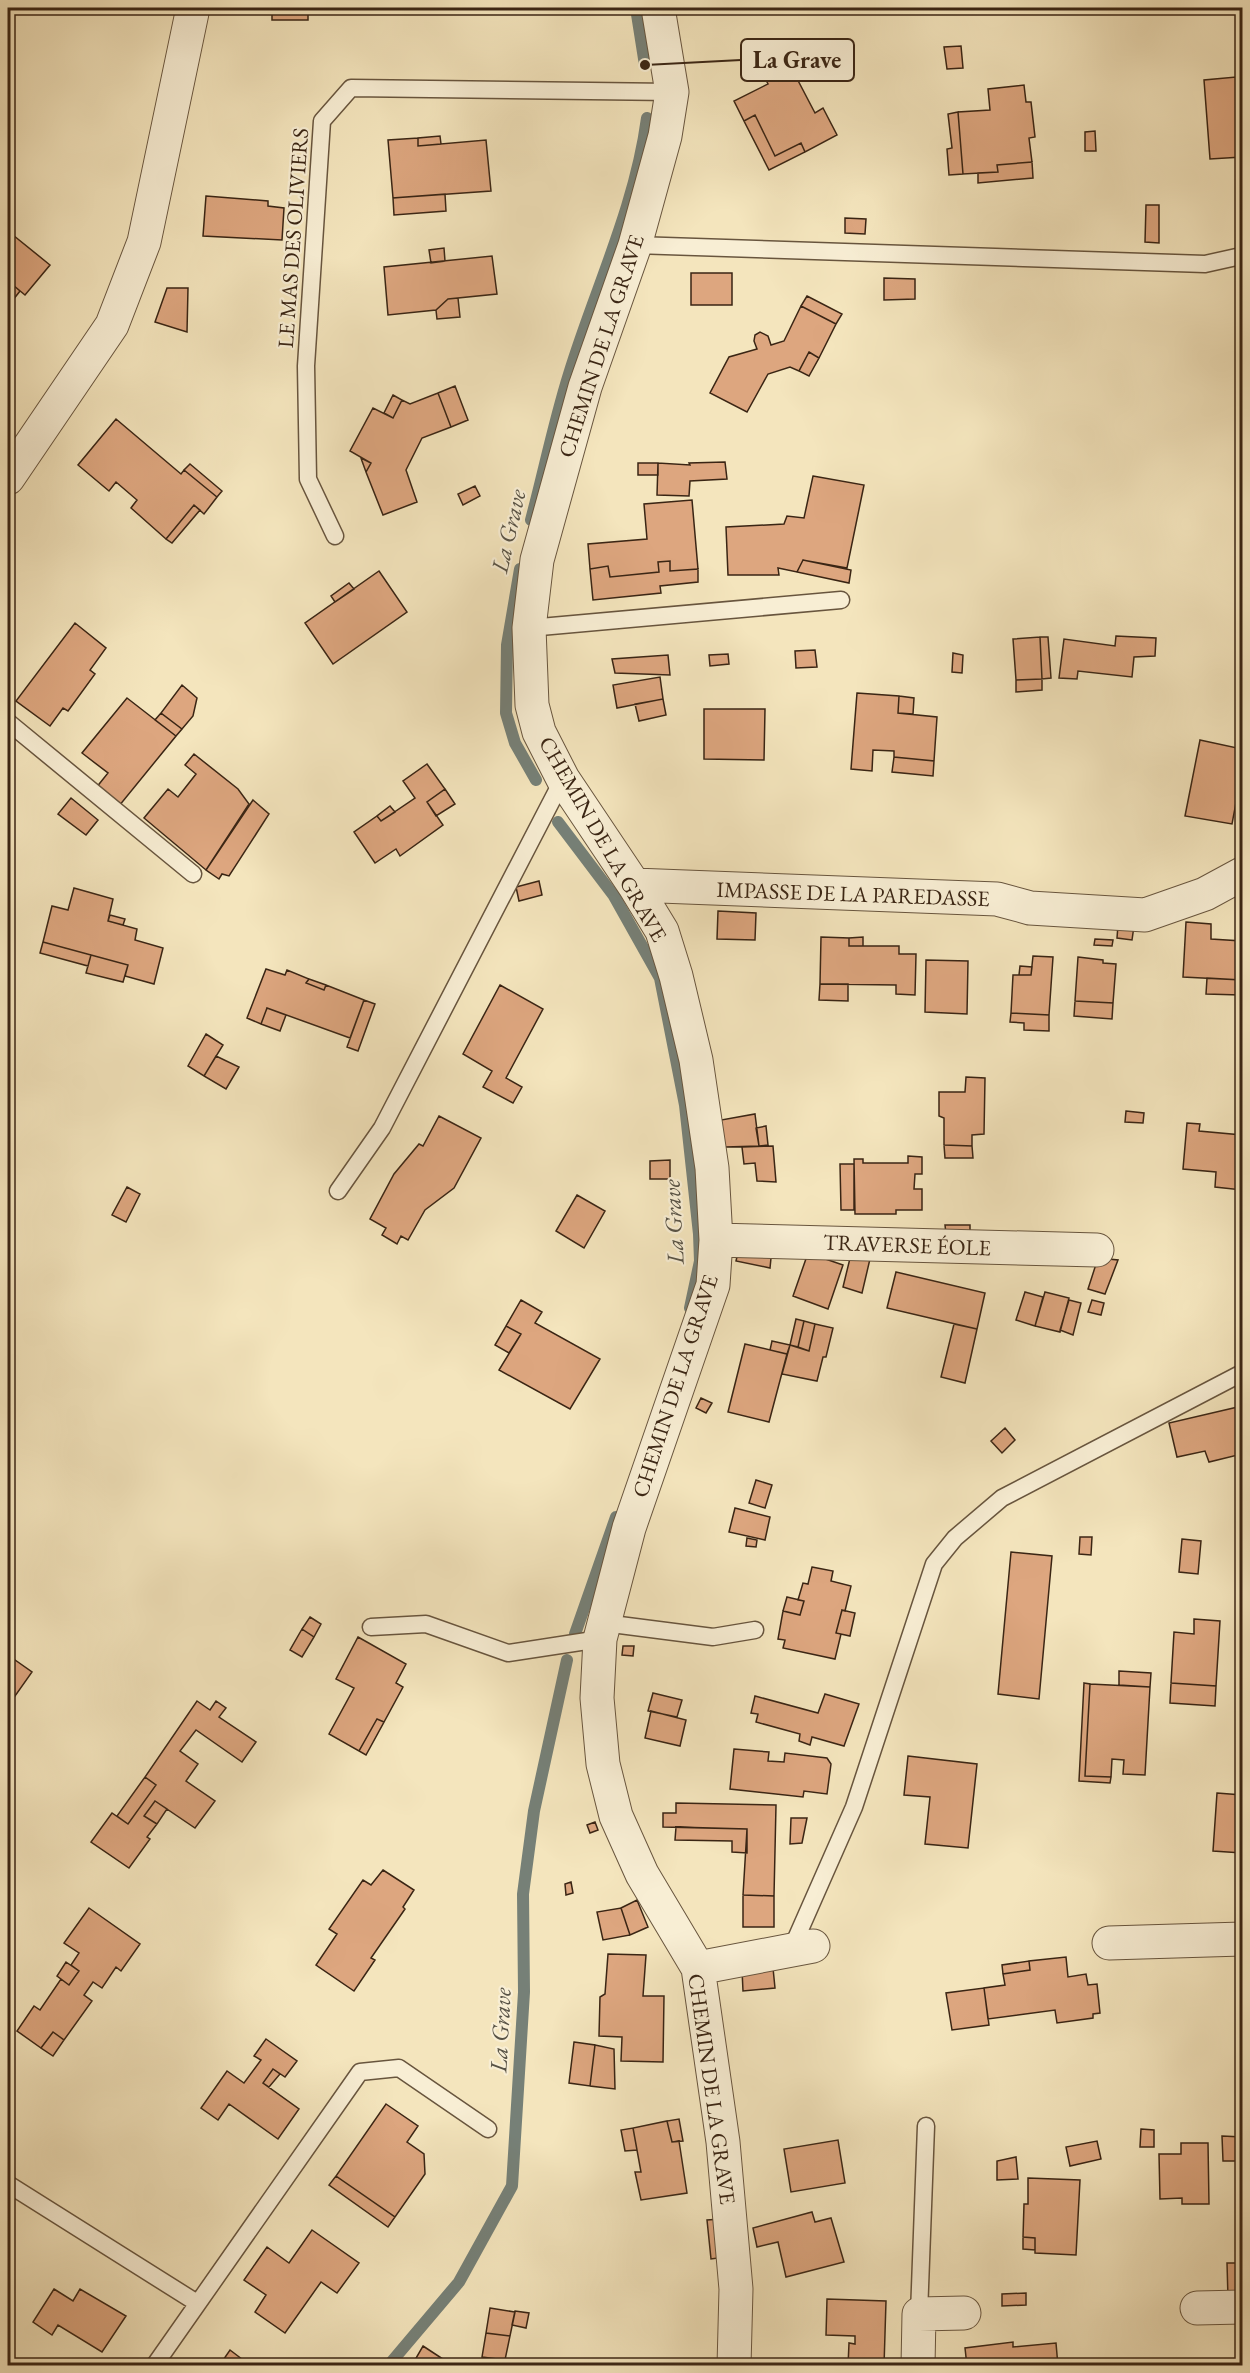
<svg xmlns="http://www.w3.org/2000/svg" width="1250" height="2373" viewBox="0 0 1250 2373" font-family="'EB Garamond',serif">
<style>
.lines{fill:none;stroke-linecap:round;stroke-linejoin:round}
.stream{stroke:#768077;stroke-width:12}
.building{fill:#dda67f;stroke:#3a2514;stroke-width:1.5}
.lane-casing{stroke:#68553e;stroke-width:19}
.street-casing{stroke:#68553e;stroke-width:35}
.lane{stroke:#f8eed4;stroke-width:16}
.street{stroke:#f8eed4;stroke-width:33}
.labels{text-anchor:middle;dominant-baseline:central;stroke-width:4.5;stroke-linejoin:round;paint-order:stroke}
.street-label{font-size:22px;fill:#3a2514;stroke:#f8eed4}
.water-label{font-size:24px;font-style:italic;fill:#585346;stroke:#f8eed4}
.leader{fill:none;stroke:#3a2514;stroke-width:2}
.callout-dot{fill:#3a2514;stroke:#f8eed4;stroke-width:2}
.callout{fill:#f8eed4;stroke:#3a2514;stroke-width:2}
.callout-label{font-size:24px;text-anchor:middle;font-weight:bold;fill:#3a2514}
</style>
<rect width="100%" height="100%" fill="#f4e5bd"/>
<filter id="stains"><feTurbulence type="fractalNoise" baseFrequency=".00333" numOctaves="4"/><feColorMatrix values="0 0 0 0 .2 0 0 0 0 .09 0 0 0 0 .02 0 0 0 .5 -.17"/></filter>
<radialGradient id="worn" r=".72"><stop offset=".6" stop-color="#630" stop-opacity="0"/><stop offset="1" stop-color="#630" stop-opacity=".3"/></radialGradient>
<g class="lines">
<path class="stream" d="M636 8 645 65
M531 520C544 471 554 422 569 374 595 289 635 208 647 118
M520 569 507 645 506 713 515 743 536 780
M558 822 614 896 660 978 685 1105 699 1234 700 1261 690 1308
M575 1634 616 1517
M388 2366 459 2282 512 2186 524 1992 523 1894 534 1811 567 1660"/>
</g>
<path class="building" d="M272 8H337L308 10V20H272Z
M792 44 802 63 792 69 815 113 823 108 837 135 805 152 801 143 775 156 755 115 744 121 734 101 768 84 757 62Z
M961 46 963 68 947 69 944 47Z
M1236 77 1242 134V157L1210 159 1204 80Z
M1024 85 1026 102H1031L1035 137 1029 138 1032 162 997 165 998 172 963 174 958 112 990 110 988 89Z
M958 112 963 174 949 175 947 149 952 148 948 114Z
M755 115 775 156 801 143 805 152 769 170 744 121Z
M1095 131 1096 151H1085V132Z
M440 136 441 144 418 146V138Z
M418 138V146L486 140 491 191 393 198 388 140Z
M1032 162 1033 178 978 183V173L998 172 997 165Z
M445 194 446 211 394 215 393 198Z
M206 196 268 201V206L284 208 282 240 203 236Z
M1146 205H1159V243L1145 242Z
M845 218 866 219 865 234 845 233Z
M8 231 50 265 25 295 13 285 8 292Z
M444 248 445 261 431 263 429 250Z
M492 256 497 294 448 299 436 310 388 315 384 267Z
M691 273H732V305H691Z
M884 278 915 279V299L884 300Z
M13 285 20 291 9 305 8 292Z
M167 288H188L187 332 155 322Z
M807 296 842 314 836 324 801 306Z
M458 298 460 317 437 319 436 310 448 299Z
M801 306 836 324 819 358 809 352 799 371 790 367 768 374 747 412 710 393 729 357 757 349 754 341 755 335 760 332 768 336 771 345 784 341Z
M809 352 819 358 809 376 799 371Z
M455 386 468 420 451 427 438 393Z
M438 393 451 427 422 438 406 470 417 502 383 515 366 472 371 463 350 451 373 408 393 418 402 400 410 404Z
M393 395 402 400 393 418 384 413Z
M116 419 181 474 184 470 217 497 204 514 194 505 166 539 131 508 137 500 116 482 109 491 78 465Z
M361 458 371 463 366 472 362 461Z
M725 462 727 479 690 481 689 496 657 495 658 463 690 465 689 463Z
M638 463H658V475H638Z
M190 464 222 491 217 497 184 470Z
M813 476 864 485 847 568 803 560 797 572 778 568 779 575H728L726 527 784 524 787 516 804 518Z
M475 486 480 496 463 505 458 494Z
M692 500 698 569 670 571V561L658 562 659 572 610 577 608 566 590 569 588 544 647 539 644 504Z
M194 505 200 510 172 543 166 539Z
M803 560 851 570 849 583 797 572Z
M670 561V571L698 569V582L660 586 661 593 593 600 590 569 608 566 610 577 659 572 658 562Z
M379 571 407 612 333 664 305 623Z
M349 583 354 589 335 602 331 596Z
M75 623 106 648 90 670 95 674 68 711 63 708 50 726 16 701Z
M1116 636 1156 638 1155 656 1134 657 1132 677 1078 671 1077 679 1059 678 1064 639 1115 646Z
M1040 637H1048L1051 678 1042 679Z
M1040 637 1042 679 1016 680 1013 639Z
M815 650 817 667 796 668 795 651Z
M953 653 963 655 962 673 952 672Z
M728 654 729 664 710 666 709 655Z
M668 655 670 675 615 673 612 659Z
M660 677 663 699 617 708 613 685Z
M1042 679V690L1016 692V680Z
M182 685 197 698 193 716 182 729 161 713Z
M857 693 899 696 898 713 937 717 934 761 894 757V751L873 750 872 771 851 769Z
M899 696 914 698 913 714 898 713Z
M127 698 176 736 119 806 96 788 108 773 82 753Z
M663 699 666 715 639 721 635 704Z
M704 709H765L764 760 704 759Z
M161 713 182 729 176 736 155 720Z
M1200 740 1242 749V771L1232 824 1185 816Z
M194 754 238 789 249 804 206 870 144 818 168 789 178 797 196 774 185 765Z
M894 757 934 761 933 776 892 772Z
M427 764 445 789 427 802 443 825 400 856 396 849 375 863 354 832 377 816 381 821 415 798 403 781Z
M445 789 455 804 436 816 427 802Z
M71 798 98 820 86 835 58 814Z
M253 800 269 814 229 876 222 874 219 879 206 870Z
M390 806 395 812 381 821 377 816Z
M539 881 542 895 519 901 516 887Z
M74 888 113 899 108 921 137 929 135 940 163 948 154 984 125 976 128 965 43 942 52 906 68 910Z
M718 911 756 913 755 940 717 939Z
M110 915 125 919 123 925 108 921Z
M1186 922 1211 924V939L1242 941 1241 980 1183 977Z
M1118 925 1134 926 1132 940 1117 938Z
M821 937 849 938V946H899V954H916L915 995 896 994V985L820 984Z
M863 937V946H849V938Z
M1095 939 1113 940 1112 946 1094 945Z
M43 942 91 955 88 966 40 953Z
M91 955 128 965 123 982 86 973Z
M1033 956 1053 957 1049 1015 1011 1013 1013 975H1031Z
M1078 957 1103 960V963L1116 964 1113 1003 1075 1001Z
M926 960 968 961 967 1014 925 1012Z
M1020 966 1032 967 1031 975H1019Z
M266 969 285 975 287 970 309 979 306 983 324 990 326 985 364 1000 350 1038 267 1008 261 1024 247 1018Z
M1207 978 1241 980 1240 995 1206 994Z
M309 979 326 985 324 990 306 983Z
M820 984H848V1001L819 1000Z
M500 985 543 1009 506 1078 522 1087 513 1103 483 1087 492 1071 463 1054Z
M364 1000 375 1004 358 1051 347 1047Z
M1075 1001 1113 1003 1112 1019 1074 1016Z
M267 1008 286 1015 280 1031 261 1024Z
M1011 1013 1049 1015V1031L1024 1030V1023L1010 1022Z
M206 1034 223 1045 204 1076 188 1066Z
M216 1056 239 1067 226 1089 204 1076Z
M966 1077 985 1078 984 1134 972 1135V1146L944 1145V1118L939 1116V1092H965Z
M1126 1111 1144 1113 1143 1123 1125 1122Z
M755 1114 759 1146 725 1147 721 1120Z
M439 1116 481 1138 454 1188 425 1210 408 1240 401 1236 397 1244 382 1235 386 1228 370 1219 394 1174 419 1144 423 1146Z
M1187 1123 1200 1124 1199 1131 1242 1135V1190L1215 1187 1216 1172 1183 1169Z
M766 1126 768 1145 759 1146 756 1128Z
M944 1145 972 1146 973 1158H945Z
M773 1146 776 1182 757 1181 755 1163 744 1164 742 1147Z
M908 1156 922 1157V1174H915L914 1189H922V1210H896V1214H855L854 1159H863V1163H908Z
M670 1160V1179H650V1161Z
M840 1164H854V1210H841Z
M127 1187 140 1194 126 1222 112 1215Z
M577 1195 605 1211 584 1248 556 1231Z
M945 1225H970V1235L946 1234Z
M739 1248H772L770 1268 736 1261Z
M852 1250 870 1259 862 1293 843 1287Z
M808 1253 843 1265 828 1309 793 1296Z
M1098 1258 1118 1260 1105 1294 1088 1289Z
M896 1272 985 1293 977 1329 887 1308Z
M1025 1292 1043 1297 1035 1326 1016 1320Z
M1045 1292 1069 1298 1060 1332 1035 1326Z
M521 1300 542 1312 535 1323 600 1359 570 1409 499 1370 521 1334 506 1326Z
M1069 1300 1081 1303 1073 1335 1060 1330Z
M1092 1300 1104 1303 1101 1315 1088 1312Z
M796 1319 804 1321 798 1347 790 1345Z
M804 1321 815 1324 809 1351 798 1347Z
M815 1324 833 1328 826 1357H823L817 1381 782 1374 790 1345 809 1351Z
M954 1324 977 1329 965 1383 941 1377Z
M506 1326 521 1334 509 1353 495 1345Z
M772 1341 790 1345 787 1354 770 1350Z
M745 1344 787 1354 769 1422 728 1412Z
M701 1398 712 1403 706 1413 696 1408Z
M1242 1406V1454L1209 1462 1205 1451 1177 1457 1169 1423Z
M1005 1428 1015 1440 1002 1453 991 1441Z
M756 1480 772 1485 765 1508 749 1503Z
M735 1508 770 1517 765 1540 729 1532Z
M1080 1537H1092L1091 1555 1079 1554Z
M747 1538 757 1540 756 1547 746 1546Z
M1182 1539 1201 1541 1198 1574 1179 1572Z
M1011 1552 1052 1556 1039 1699 998 1694Z
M812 1567 833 1571 831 1581 851 1586 845 1611 842 1610 836 1633 841 1634 835 1659 783 1648 785 1640 778 1639 783 1611 800 1615 804 1601 798 1600 803 1583 808 1584Z
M787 1597 804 1601 800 1615 783 1611Z
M842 1610 855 1613 850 1636 836 1633Z
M310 1617 321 1624 314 1637 302 1629Z
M1194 1619 1220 1621 1216 1686 1171 1683 1174 1632 1194 1634Z
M302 1629 314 1637 302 1657 290 1650Z
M358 1637 406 1664 396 1683 403 1687 384 1722 377 1719 359 1751 329 1734 354 1688 336 1679Z
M623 1646H634L633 1656 622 1655Z
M8 1655 32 1672 8 1706Z
M1119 1671 1151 1673 1150 1687 1119 1685Z
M1084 1683 1090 1684 1085 1776 1111 1777 1110 1783 1079 1781Z
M1171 1683 1216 1686 1215 1706 1170 1703Z
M1090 1684 1150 1687 1145 1775 1123 1774 1124 1760 1112 1759 1111 1777 1085 1776Z
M653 1693 682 1700 677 1717 648 1711Z
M825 1694 859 1704 844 1746 812 1737 810 1745 799 1741 800 1734 756 1722 758 1714 751 1713 755 1696 818 1713Z
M197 1701 210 1710 216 1701 226 1708 219 1717 256 1742 242 1762 196 1730 180 1751 198 1764 186 1781 215 1801 195 1828 155 1801 144 1816 157 1824 147 1837 150 1839 129 1868 91 1842 112 1813 128 1824 156 1785 145 1777Z
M651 1711 686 1720 680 1746 645 1738Z
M377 1719 384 1722 366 1755 359 1751Z
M734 1749 769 1752 768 1761 784 1762 785 1753 827 1758 831 1764 827 1794 804 1791 803 1797 730 1789Z
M908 1756 977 1764 968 1848 925 1844 930 1797 904 1795Z
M145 1777 156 1785 128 1824 117 1816Z
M1217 1793 1242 1795V1853L1213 1851Z
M155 1801 167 1809 157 1824 144 1816Z
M676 1803 776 1805 774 1896 743 1895 747 1829 663 1827V1813H676Z
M791 1818H807L802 1843 790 1844Z
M595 1822 598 1830 590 1833 587 1825Z
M676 1827 747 1829V1853L732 1852V1841L675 1840Z
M383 1870 414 1890 403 1907 405 1909 371 1958 375 1960 354 1991 316 1965 337 1934 329 1929 363 1880 371 1885Z
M571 1882 573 1893 566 1895 565 1884Z
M743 1895 774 1896V1927H743Z
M637 1900 648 1927 630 1935 621 1908Z
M89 1908 140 1944 121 1971 116 1967 102 1988 93 1982 84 1995 92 2001 64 2040 53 2032 41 2048 17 2031 34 2006 40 2010 61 1979 69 1985 79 1971 71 1965 79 1953 64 1943Z
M621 1908 630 1935 603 1940 597 1912Z
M608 1954 646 1955 643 1996H664L663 2062 621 2061 622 2037 599 2036 600 1997 605 1994Z
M1066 1957 1068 1977 1086 1974 1088 1985 1097 1984 1100 2013 1093 2014V2018L1057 2023 1055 2010 988 2019 984 1988 1005 1985 1003 1974 1030 1970 1029 1961Z
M1029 1961 1030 1970 1003 1974 1002 1965Z
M66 1962 79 1971 69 1985 57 1976Z
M773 1968 775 1988 743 1991 742 1970Z
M984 1988 989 2025 952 2030 946 1993Z
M53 2032 64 2040 53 2056 41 2048Z
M266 2039 297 2061 285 2077 273 2069 263 2083 299 2109 278 2139 229 2104 218 2120 201 2108 227 2071 244 2083 261 2060 254 2056Z
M574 2042 595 2045 590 2086 569 2083Z
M595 2045 614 2049 615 2089 590 2086Z
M273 2069 280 2074 269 2087 263 2083Z
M386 2104 418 2126 407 2142 424 2154 425 2174 395 2217 336 2176Z
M679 2119 683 2141 672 2142 667 2121Z
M667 2121 672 2142 679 2141 687 2193 641 2200 635 2172H641L633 2128Z
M633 2128 637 2150 625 2151 621 2130Z
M1141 2129 1154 2130V2147H1140Z
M1222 2136 1242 2137V2161H1223Z
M838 2140 845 2183 791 2192 784 2149Z
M1097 2141 1101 2159 1070 2166 1066 2147Z
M1181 2143H1208L1209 2204H1182V2198L1160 2199 1159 2154H1181Z
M1016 2157 1018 2179 997 2180V2161Z
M336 2176 395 2217 388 2227 329 2185Z
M1028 2178 1080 2180 1076 2255 1035 2253V2238L1023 2237 1024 2204H1028Z
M812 2212 815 2222 831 2218 844 2262 786 2277 778 2242 757 2247 753 2228Z
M721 2219 725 2257 711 2259 707 2220Z
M312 2230 359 2263 337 2293 321 2282 285 2333 255 2312 266 2295 244 2280 267 2247 289 2263Z
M1023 2237 1035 2238V2250L1023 2249Z
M1227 2263H1242V2298H1228Z
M54 2289 73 2301 80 2289 126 2316 102 2352 58 2325 52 2335 33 2322Z
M1026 2293V2305L1002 2306V2294Z
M827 2299 886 2301 884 2366H848L849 2343 855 2344V2336L826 2335Z
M490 2308 515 2312 510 2336 486 2333Z
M515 2311 529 2313 526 2328 512 2325Z
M486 2333 510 2336 505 2360 482 2357Z
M1013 2342V2347L1056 2343 1058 2366H967L965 2348Z
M423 2346 449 2363 447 2366 412 2365Z
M230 2350 251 2366H219Z"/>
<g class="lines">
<defs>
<path id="lane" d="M635 245 1205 264 1241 256 1242 254
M335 536 308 479 306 366 322 121 351 88 672 92
M529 628 841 600
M8 722 193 874
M338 1191 382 1128 563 779
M604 1623 713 1637 755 1630
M371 1627 426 1624 508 1653 600 1639
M791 1950 854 1807 934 1564 955 1538 1002 1498 1242 1373
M8 2184 197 2303
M919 2314 926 2126
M154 2366 360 2072 399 2068 488 2129"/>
<path id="street" d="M658 8 672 92 665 136 635 245 585 387 537 560 529 628 532 705 539 732 563 779 634 885 662 931 676 976 696 1060 712 1168 716 1240 713 1285 629 1528 600 1639 597 1698 603 1764 616 1816 642 1874 698 1968 723 2142 736 2289 734 2366
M8 478 112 325 144 242 193 8
M634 885 997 899 1030 908 1145 915 1205 894 1242 874
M716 1240 1097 1250
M1109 1943 1242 1939
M698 1968 813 1946
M1197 2308 1242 2307
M918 2366 919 2314 964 2313"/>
</defs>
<use href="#lane" class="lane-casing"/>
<use href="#street" class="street-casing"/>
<use href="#lane" class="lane"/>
<use href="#street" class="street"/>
</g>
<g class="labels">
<g class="street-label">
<text transform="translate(293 238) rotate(-86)">LE MAS DES OLIVIERS</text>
<text transform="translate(601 346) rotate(-72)">CHEMIN DE LA GRAVE</text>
<text transform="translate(603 839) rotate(60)">CHEMIN DE LA GRAVE</text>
<text transform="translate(853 894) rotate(2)">IMPASSE DE LA PAREDASSE</text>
<text transform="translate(907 1245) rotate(2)">TRAVERSE ÉOLE</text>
<text transform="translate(675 1386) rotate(-72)">CHEMIN DE LA GRAVE</text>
<text transform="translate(712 2089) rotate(82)">CHEMIN DE LA GRAVE</text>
</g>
<g class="water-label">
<text transform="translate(508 531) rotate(-77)">La Grave</text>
<text transform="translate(673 1222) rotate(-93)">La Grave</text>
<text transform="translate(500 2030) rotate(-87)">La Grave</text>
</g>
</g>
<path class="leader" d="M645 65L741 60"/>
<circle class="callout-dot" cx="645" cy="65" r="6"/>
<rect class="callout" x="741" y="39" width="113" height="42" rx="6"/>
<g class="callout-label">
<text x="797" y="68">La Grave</text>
</g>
<rect width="1250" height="2373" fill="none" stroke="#f4e5bd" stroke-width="30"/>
<rect x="9" y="9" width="1232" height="2355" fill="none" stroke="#3a2514" stroke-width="3"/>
<rect x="15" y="15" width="1220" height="2343" fill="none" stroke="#3a2514" stroke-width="1.5"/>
<rect width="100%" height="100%" filter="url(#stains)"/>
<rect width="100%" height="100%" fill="url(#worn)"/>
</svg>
